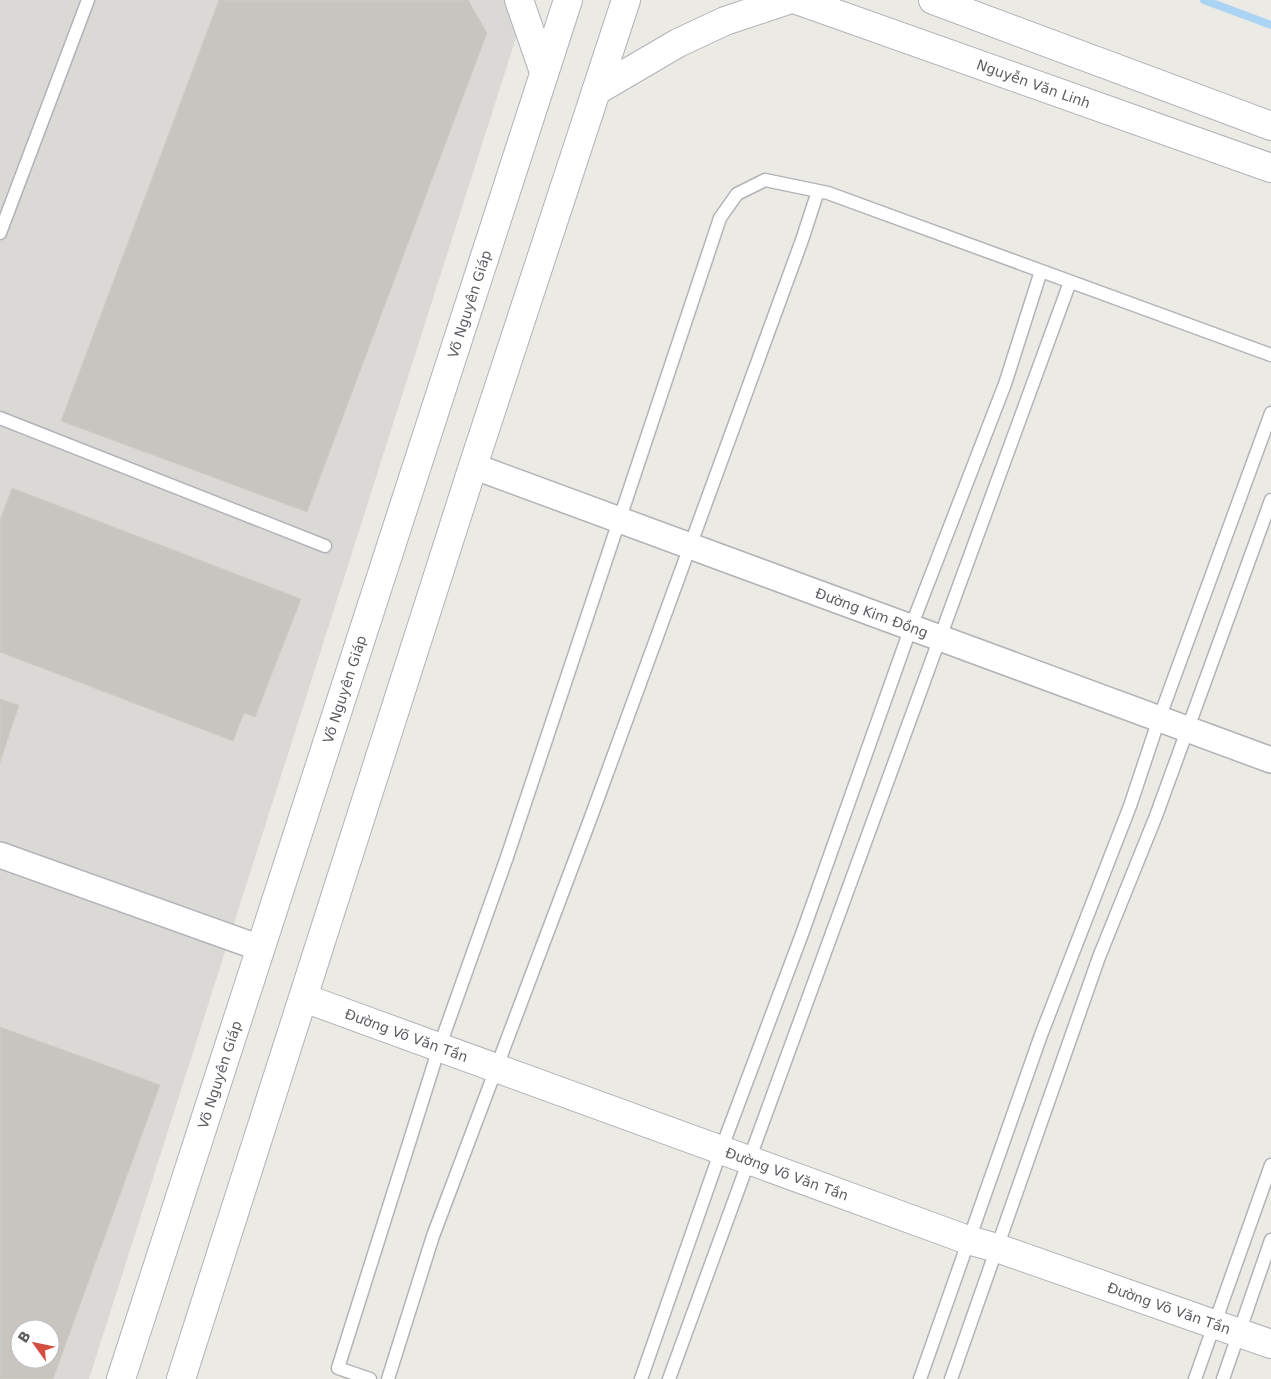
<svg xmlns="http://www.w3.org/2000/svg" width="1271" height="1379" viewBox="0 0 1271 1379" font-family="'DejaVu Sans',sans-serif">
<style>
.industrial{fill:#dbd9d6;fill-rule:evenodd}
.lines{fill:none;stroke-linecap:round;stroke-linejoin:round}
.stream{stroke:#abd4f4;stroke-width:8}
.building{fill:#c8c5c0;stroke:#d0ccc3;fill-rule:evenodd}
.service-casing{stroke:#b1b3b7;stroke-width:15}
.minor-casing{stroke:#b1b3b7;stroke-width:28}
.tertiary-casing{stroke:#b1b3b7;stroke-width:30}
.secondary-casing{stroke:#b0b2b7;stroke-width:30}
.service{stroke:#fff;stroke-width:12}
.minor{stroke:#fff;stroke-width:25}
.tertiary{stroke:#fff;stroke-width:28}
.secondary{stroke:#fff;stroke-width:28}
.labels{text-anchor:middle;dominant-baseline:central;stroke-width:5;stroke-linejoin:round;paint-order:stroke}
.street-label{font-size:14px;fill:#5c5e62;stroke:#fff}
</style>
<rect width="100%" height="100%" fill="#eceae4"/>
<path class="industrial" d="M0 0H508L520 25 89 1379H0ZM20 1329H50V1359H20Z"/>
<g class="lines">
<path class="stream" d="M1204 0 1271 25"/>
</g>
<path class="building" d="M219 0H468L487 33 307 512 61 421Z
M12 488 301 599 255 717 244 713 233 741 0 652V520Z
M0 699 19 705 0 762Z
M0 1027 160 1085 53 1379H0ZM20 1329H50V1359H20Z"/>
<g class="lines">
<defs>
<path id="service" d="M0 233 88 0
M0 418 325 546
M370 1379 338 1368 439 1048 507 857 720 218 737 194 765 180 828 193 1271 355
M388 1379 433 1236 591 817 802 240 818 191
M641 1379 721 1150 802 934 911 627 1005 384 1041 271
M669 1379 1070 282
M920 1379 1041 1035 1130 806 1159 719 1271 413
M951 1379 1099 957 1156 816 1271 500
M1195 1379 1271 1165
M1223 1379 1271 1240"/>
<g id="minor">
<path id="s1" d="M473 466 1271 760"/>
<path d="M0 855 260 948"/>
</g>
<g id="tertiary">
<path id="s2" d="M304 998 968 1240 997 1248 1271 1344"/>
</g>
<g id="secondary">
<path d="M519 0 544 72"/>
<path id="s3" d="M797 0 1271 168"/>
<path d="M933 0 1271 126"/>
<path d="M596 91 678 43 725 21 788 0"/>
<path id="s4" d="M121 1379 568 0"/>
<path d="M181 1379 473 466 626 0"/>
</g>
</defs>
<use href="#service" class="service-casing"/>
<use href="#minor" class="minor-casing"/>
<use href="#tertiary" class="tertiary-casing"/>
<use href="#secondary" class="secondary-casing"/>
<use href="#service" class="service"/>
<use href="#minor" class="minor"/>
<use href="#tertiary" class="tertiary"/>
<use href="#secondary" class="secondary"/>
</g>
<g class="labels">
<g class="street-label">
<text stroke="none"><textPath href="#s3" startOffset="251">Nguyễn Văn Linh</textPath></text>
<text stroke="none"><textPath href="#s4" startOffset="1130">Võ Nguyên Giáp</textPath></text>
<text stroke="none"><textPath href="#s1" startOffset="425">Đường Kim Đồng</textPath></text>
<text stroke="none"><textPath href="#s4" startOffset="725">Võ Nguyên Giáp</textPath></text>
<text stroke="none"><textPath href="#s2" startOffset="109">Đường Võ Văn Tần</textPath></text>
<text stroke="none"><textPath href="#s4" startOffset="320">Võ Nguyên Giáp</textPath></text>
<text stroke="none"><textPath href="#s2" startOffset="514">Đường Võ Văn Tần</textPath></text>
<text stroke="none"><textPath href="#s2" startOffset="919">Đường Võ Văn Tần</textPath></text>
</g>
</g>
<g transform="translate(35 1344) rotate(303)"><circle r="24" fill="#ffffff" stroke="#bebfc0"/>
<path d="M0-4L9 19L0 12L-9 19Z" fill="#d44f42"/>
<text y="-8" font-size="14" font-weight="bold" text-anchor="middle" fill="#5c5e62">B</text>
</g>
</svg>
